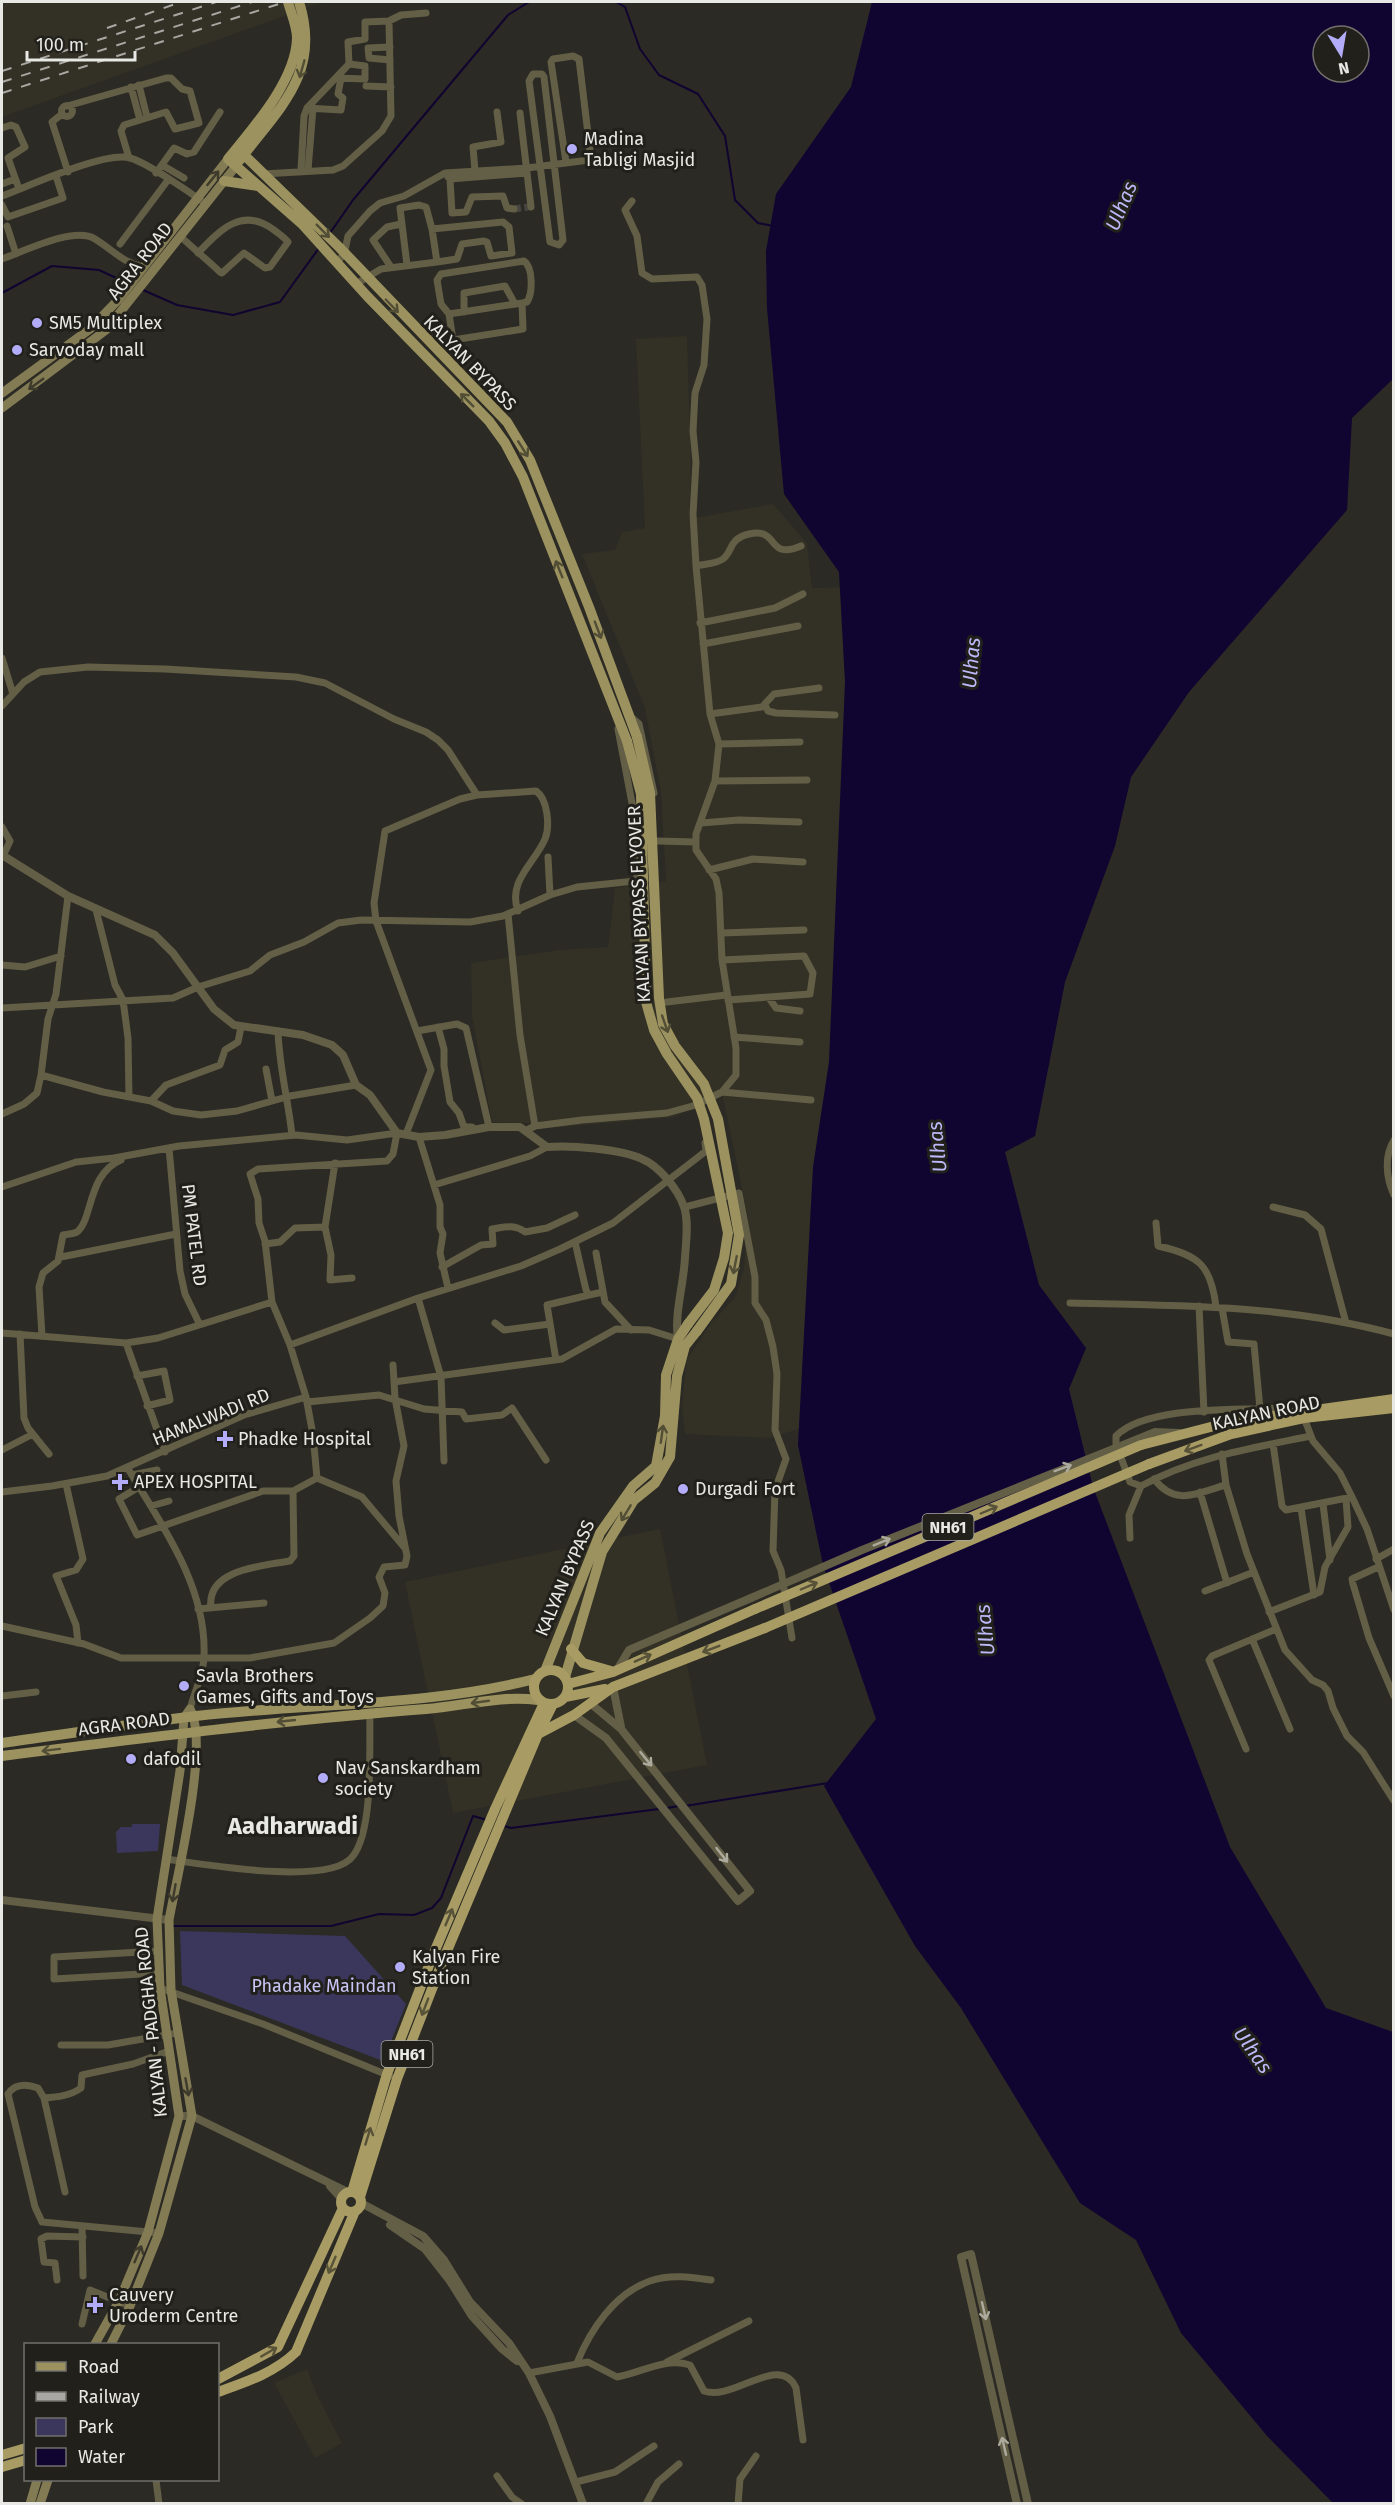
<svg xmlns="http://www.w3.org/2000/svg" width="1395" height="2505" viewBox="0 0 1395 2505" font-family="'Fira Sans',sans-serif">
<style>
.built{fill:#333125}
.green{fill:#3b375c}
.water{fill:#100431;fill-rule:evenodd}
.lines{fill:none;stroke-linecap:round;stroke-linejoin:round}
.stream{stroke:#100431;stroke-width:2}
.minor-tunnel{stroke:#474641;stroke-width:7;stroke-dasharray:7 3.5;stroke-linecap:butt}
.minor{stroke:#635e46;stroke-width:7}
.tertiary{stroke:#635e46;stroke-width:8}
.secondary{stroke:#837b54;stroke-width:9}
.primary{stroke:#9c925f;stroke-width:10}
.trunk{stroke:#a89c64;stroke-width:10}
.rail{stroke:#a8a7a3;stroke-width:2;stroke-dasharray:10 10;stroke-linecap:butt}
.tertiary-bridge{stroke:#635e46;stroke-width:8}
.primary-bridge{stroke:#9c925f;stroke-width:10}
.trunk-bridge{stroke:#a89c64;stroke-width:10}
.oneway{stroke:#524e36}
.oneway2{stroke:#3e3b2c}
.oneway3{stroke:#575238}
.oneway4{stroke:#acaa9d}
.poi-dot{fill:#b3adf9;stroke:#21201b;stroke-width:2}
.labels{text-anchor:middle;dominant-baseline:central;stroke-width:6;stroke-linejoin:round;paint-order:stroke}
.shield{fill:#21201b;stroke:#acaca8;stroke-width:1.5}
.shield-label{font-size:16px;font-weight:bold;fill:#e8e8e4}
.poi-label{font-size:18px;fill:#e8e8e4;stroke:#21201b;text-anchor:start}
.street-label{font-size:18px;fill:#e8e8e4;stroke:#21201b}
.park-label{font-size:18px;fill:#c8c5f6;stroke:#21201b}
.water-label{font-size:20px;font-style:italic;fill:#bdb9f9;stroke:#21201b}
.district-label{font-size:24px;font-weight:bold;fill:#e8e8e4;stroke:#21201b}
</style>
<rect width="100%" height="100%" fill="#2b2a24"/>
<path class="built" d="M2 2H323L2 117Z
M687 336 691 466 689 519 773 504 807 543 812 588 860 587 851 782 805 1427 769 1438 685 1434 682 1407 686 1361 711 1323 735 1298 744 1268 748 1217 722 1093 674 1117 537 1129 528 1123 492 1122 472 1016 471 963 560 950 608 947 615 888 666 881 661 793 645 708 582 554 615 550 622 532 645 528 636 339Z
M660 1529 707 1765 453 1813 405 1582Z
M307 2369 316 2393 342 2443 315 2458 274 2383Z"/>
<path class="green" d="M132 1824H160L158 1851 117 1853 116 1832 121 1827H132Z
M180 1931 345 1936 406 2004 383 2061 182 1985Z"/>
<path class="water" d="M872 2H1393V379L1352 418 1347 510 1189 692 1131 777 1115 846 1065 982 1035 1136 1005 1152 1039 1285 1086 1348 1069 1389 1093 1487 1230 1847 1326 2008 1393 2032V2503H1333L1268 2437 1181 2333 1136 2240 1080 2203 961 2008 915 1946 824 1786 876 1719 823 1565 798 1445 813 1167 829 1062 845 682 839 572 784 494 767 308 766 251 776 194 851 87ZM1323 36H1359V72H1323Z"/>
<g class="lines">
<path class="stream" d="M616 2 625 7 640 49 659 75 698 94 725 136 735 200 758 223 773 226
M330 233 353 200 508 15 529 2
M143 290 177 305 233 315 280 302 319 248
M2 293 52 266 99 270 127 283
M685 1806 828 1783
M667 1808 679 1806
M504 1826 511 1828 659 1809
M173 1926H331L379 1914 414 1915 432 1908 441 1898 473 1816 487 1820"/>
<path class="minor-tunnel" d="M514 209 528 207"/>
<path class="minor" d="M390 47 368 48 369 58 390 60
M533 74H542L544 77 563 240 559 245 550 242 529 81Z
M337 78 365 79V66L349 64 348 42 365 39V22L389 21 401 15 426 13
M139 85 147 117
M366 86 391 87
M131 87 140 120
M61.5 111a5.5 5.5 0 1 1 11 0a5.5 5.5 0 1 1-11 0Z
M67 106 166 78H171L182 89 190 91 199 123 175 129 166 112 124 125 121 131 129 158
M307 108 341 110 343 98 338 94 341 78
M520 113 531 207
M62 114 52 122 68 172
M2 128 11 125 16 127 25 147 8 158 19 189
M162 165 184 178
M301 170 304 116 307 108 349 64
M308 170 313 108
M475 171 473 147 501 142 497 112
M156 173 174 148 187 154 194 152 220 112
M263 174 333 170 343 166 382 131 391 116 389 21
M448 177 450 179 527 173
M450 179 452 213 466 212 472 197 503 196 507 208 514 209
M2 184 15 179
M2 196C29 186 105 151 130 158 146 162 191 193 206 204
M2 205 8 217 63 198 56 176
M7 226 16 254
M180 236C193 248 207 260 220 272L222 273 244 253 265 268 270 267 288 242C284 237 279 234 274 230 242 206 220 230 198 253
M120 244 168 180
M2 259C25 251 74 226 95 239 113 250 123 263 144 267
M337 261 344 255 348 236 370 211 380 203 404 196 445 173 527 168 589 160 591 159 579 59 573 56 553 59 551 62 566 162
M407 265 400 208 419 205 426 207 432 229
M391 267 373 240 387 227 401 224
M356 284 381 269 437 262 432 229 503 222 509 227 512 253 491 256 487 242 484 241 462 244 457 259 437 262
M464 312V293L505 286 515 304
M449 314 522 303 523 329 453 340 449 314 441 304 437 280 441 274 524 261C533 267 533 293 527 302L522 303
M696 566C704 564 716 564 723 559 733 552 728 539 749 534 780 527 766 561 801 546
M700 623 775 608 803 594
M703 644 798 626
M2 658 13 694 2 706
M13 694 24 682 40 672 88 667 165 669 296 677 325 683 394 719 426 732 438 740 448 750 477 795 460 799 385 831 374 903 376 921 431 1070 406 1134
M765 705 768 711 776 713 835 715
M710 714 762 707 774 694 819 688
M631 717 639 724 654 793
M618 729 635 819 637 881
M719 744 800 742
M715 781 807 780
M477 795 536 791C548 799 550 827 545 839 535 863 507 881 518 911
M701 823 739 820 799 822
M2 827 10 841 3 856
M656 841 696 842
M548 857 550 895
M709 870 753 859 803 862
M96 910 115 985 123 1000 128 1038 129 1097
M508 914 520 1035 535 1126
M722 933 804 930
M722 960 804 956 813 973 810 994 728 1000
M2 965 25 967 61 956
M769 998 776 1008 800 1011
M667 1002 726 995
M2 1008 173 998 198 987 250 971 270 955 304 942 338 923 361 920 470 922 503 916 550 895 577 887 645 880
M438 1027 444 1049V1066L450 1102 459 1113 464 1127H472
M278 1031C279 1066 288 1099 292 1135
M417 1031 457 1024 466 1028 489 1127
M734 1037 800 1042
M266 1069 272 1101
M41 1075 103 1092 151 1101 173 1111 201 1115 237 1111 290 1096 356 1085
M722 1092 811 1100
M151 1101 166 1085 220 1065 225 1050 238 1042 241 1027
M2 1114 24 1104 37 1093 41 1075 48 1019 56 994 68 896
M525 1131 535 1126 582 1120 667 1113 696 1105 722 1092 736 1075V1048L722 960 719 893 716 879 696 850V834L715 781 719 744 710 714 696 566 693 514 696 462 693 431 695 393 704 365 707 319 702 285 697 277 652 279 642 273 637 236 625 210 632 201
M419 1137 440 1205V1227L443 1234 440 1253 448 1288
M1394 1140C1384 1156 1386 1178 1394 1195
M169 1148 180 1271 185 1294 199 1323
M434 1185 530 1156 547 1147
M2 1187 76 1162 114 1158 179 1146 296 1135 347 1140 397 1133 393 1154 387 1161 258 1169 250 1174 258 1199 259 1223 265 1241 272 1302 290 1345 306 1397 313 1435 317 1478
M685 1207 739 1193 755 1277V1303L766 1320 773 1347 777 1374 775 1430 786 1459 775 1490 773 1551 781 1570 792 1638
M1273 1207 1305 1215 1321 1229 1346 1323
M1156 1223 1158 1246C1199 1255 1211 1265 1216 1307
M325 1227 335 1163
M575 1242 586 1290 589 1295 603 1292
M265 1244 280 1242 295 1228 325 1227 331 1255 330 1280 352 1278
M596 1253 605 1302 631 1330
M61 1257 176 1234
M442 1267 481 1245 493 1244 492 1229C505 1227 514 1224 525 1232L547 1228 575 1215
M418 1298 441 1377 444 1461
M1070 1303C1178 1305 1288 1305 1394 1334
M1199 1306 1204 1412
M1222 1308 1228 1342 1254 1344 1260 1409
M495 1323 504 1330 550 1324
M2 1333 126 1343 158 1338 272 1302
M20 1334 24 1418 28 1428 49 1454
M42 1336 39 1287 43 1273 58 1261 63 1235C67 1234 73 1234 77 1232 93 1220 87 1174 121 1160
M126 1343 165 1452
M290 1345 418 1298 521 1266 560 1249 613 1223 706 1151 705 1143
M556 1360 547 1305 589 1295
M137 1376 164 1371 170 1400 147 1406
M394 1382 562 1359 616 1329 649 1330 678 1339
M307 1402 379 1395 424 1409 462 1412 466 1419 502 1415 512 1408 546 1460
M1273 1444 1282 1506 1286 1510 1352 1497 1340 1473 1313 1441 1304 1418
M2 1450 33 1434
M1222 1454 1226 1485 1247 1554 1285 1650 1312 1680 1323 1685 1328 1691 1333 1708 1347 1736 1363 1752 1394 1801
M127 1467C161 1524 207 1586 204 1656 204 1673 194 1693 190 1709
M132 1475 157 1470
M317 1478 362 1497 404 1547
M1154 1479C1176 1507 1196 1493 1226 1485
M1141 1486 1130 1482 1116 1444V1436C1146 1405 1241 1410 1283 1408L1285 1418
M139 1487 119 1499 137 1535 263 1491H293L317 1478
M2 1492 52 1486 107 1476 244 1415 306 1397
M1200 1492 1227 1583
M1352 1497 1367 1529 1394 1610
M1323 1504 1330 1560
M151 1506 169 1501
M1301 1508 1314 1595
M1130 1538 1129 1515 1141 1486C1194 1457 1252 1448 1311 1436
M1376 1559 1394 1549
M1378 1567 1352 1579 1353 1584 1369 1638 1394 1696
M56 1576 76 1570 83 1559 66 1484
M57 1578 76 1625 78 1643
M1205 1591 1254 1572
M211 1608C206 1569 262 1566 290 1561L294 1556 293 1491
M198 1609 264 1603
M1269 1612 1320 1592 1325 1567 1348 1527 1346 1499
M2 1626 84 1644 121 1658H250L334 1643 370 1618 383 1606 385 1593 379 1577 384 1567 405 1565 407 1556 399 1516 396 1481 404 1446 395 1398 393 1365
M1252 1639 1290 1729
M2 1696 36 1692
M1246 1749 1209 1660 1212 1656 1276 1629
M166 1859C202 1864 331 1887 353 1856 374 1829 369 1747 370 1712
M158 1951 54 1957V1979L159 1973
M160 1988 263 2024 390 2076
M61 2045H108L177 2033
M44 2098 38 2088C27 2084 15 2083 8 2094L35 2207 42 2222 159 2233
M65 2192 44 2098C57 2097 70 2096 81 2088L82 2075 133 2064 169 2051
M82 2226 83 2276
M57 2280 55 2263 44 2262 41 2239 47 2236 83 2237
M82 2324 90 2290 130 2306
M667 2362 749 2321
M577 2363C590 2330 615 2293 650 2281 670 2274 691 2277 711 2280
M529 2373 588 2362 617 2377C641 2373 664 2357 690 2365L704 2391C733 2402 780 2352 796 2388L803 2440
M497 2476 512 2497 522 2504
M156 2480 159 2504
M576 2482 615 2472 654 2446
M646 2504 658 2482 679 2464
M738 2504 740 2479 756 2456"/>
<path class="tertiary" d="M2 855 68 896 155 935 173 953 214 1009 234 1025 303 1035 332 1045 343 1055 356 1085 370 1095 397 1133 419 1137 445 1135 489 1127H520L547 1147C570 1145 621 1149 642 1159 659 1166 678 1189 684 1207 689 1220 686 1243 685 1257 684 1284 674 1313 678 1340
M1138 1439 1155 1432 1179 1433
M617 1670 629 1650 751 1598
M613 1687 621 1727
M574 1715 606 1738 738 1901 750 1891 621 1729 590 1703
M2 1900 169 1920
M179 2116H192L348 2192
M330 2186 342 2199
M361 2203 423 2236 444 2260 470 2302 509 2343 529 2373 550 2416 583 2504
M390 2225 425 2249 450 2281 472 2316 502 2349 517 2361
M1017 2504 961 2257 971 2254 1028 2504"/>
<path class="secondary" d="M2 393 90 329 119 299 228 159
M2 408 106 330 236 166
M95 2344 119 2301 148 2232 179 2116 160 1988 157 1919 180 1771 184 1718 190 1709C210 1744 177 1876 169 1920L171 1990 192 2116 159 2233 130 2306 111 2344
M30 2504 37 2480
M40 2504 48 2480"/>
<path class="primary" d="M288 2C291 13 297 26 297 38 296 80 254 127 228 159L302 224 367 296 489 421 505 443 523 477 627 741
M237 148 339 247 507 422 530 460 589 607 637 737
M239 161C279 108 322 73 299 2
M224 181 258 186
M545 1671 600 1533 633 1486 656 1466 665 1416 666 1375 678 1339 688 1324
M565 1677 602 1552 634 1500 655 1483 670 1457 677 1376 685 1346 697 1331
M2 1743C66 1734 131 1724 196 1716 309 1703 424 1707 535 1679
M2 1756C143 1738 284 1720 426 1709 464 1706 500 1695 538 1700"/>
<path class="trunk" d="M1141 1445 1230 1422 1394 1399
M1149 1464 1231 1434 1304 1418 1394 1408
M571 1649 583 1663 611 1671
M534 1687a17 17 0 1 1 34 0a17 17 0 1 1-34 0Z
M568 1684 613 1672 755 1609
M565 1697 605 1689
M538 1734 574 1715 613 1687 765 1628
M352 2192 387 2074 433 1955 495 1809 544 1703
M341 2202a10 10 0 1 1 20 0a10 10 0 1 1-20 0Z
M360 2197 397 2079 444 1958 538 1734 553 1704
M218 2379 278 2347 343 2208
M218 2392C246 2382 274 2373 296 2352L355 2211
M2 2455 26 2448
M2 2467 26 2460"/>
<path class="rail" d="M107 28 181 2
M2 71 216 2
M2 82 252 2
M2 93 285 2"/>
<path class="tertiary-bridge" d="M751 1598 862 1550 1138 1439"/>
<path class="primary-bridge" d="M637 737 650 793 659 998 663 1024 675 1046 704 1084 718 1119 739 1235 731 1284 697 1331
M627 741 641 794 646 1002 654 1030 667 1054 697 1098 704 1119 728 1233 724 1258 714 1290 688 1324"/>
<path class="trunk-bridge" d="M755 1609 1141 1445
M765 1628 1149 1464"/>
</g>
<defs><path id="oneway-shaft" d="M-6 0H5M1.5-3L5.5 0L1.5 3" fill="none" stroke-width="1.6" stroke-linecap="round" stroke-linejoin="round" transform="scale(1.5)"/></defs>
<g class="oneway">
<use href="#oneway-shaft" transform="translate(302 69) rotate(106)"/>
<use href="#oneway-shaft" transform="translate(323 231) rotate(45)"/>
<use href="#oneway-shaft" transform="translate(392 306) rotate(46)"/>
<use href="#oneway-shaft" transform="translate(467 400) rotate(-135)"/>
<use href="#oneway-shaft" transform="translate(523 449) rotate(58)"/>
<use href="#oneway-shaft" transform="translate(559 569) rotate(-112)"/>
<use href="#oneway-shaft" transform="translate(598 630) rotate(69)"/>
<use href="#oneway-shaft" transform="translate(665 1024) rotate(71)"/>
<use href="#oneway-shaft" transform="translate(735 1265) rotate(101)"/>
<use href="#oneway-shaft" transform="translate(662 1434) rotate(-82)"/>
<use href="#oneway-shaft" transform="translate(626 1513) rotate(121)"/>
<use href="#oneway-shaft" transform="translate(480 1702) rotate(172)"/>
<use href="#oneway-shaft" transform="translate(286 1721) rotate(174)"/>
<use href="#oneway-shaft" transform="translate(51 1750) rotate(173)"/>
</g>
<g class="oneway2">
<use href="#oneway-shaft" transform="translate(213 178) rotate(-51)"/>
<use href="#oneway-shaft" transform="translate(36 384) rotate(144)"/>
<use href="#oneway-shaft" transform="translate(174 1893) rotate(100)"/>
<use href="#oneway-shaft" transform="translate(187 2087) rotate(80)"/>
<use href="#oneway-shaft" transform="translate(138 2254) rotate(-67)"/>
</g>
<g class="oneway3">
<use href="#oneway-shaft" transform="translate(1193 1448) rotate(160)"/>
<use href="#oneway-shaft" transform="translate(989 1510) rotate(-23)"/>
<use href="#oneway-shaft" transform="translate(809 1586) rotate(-23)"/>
<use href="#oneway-shaft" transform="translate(711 1649) rotate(159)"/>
<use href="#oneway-shaft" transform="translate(643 1658) rotate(-24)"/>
<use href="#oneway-shaft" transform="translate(449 1917) rotate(-67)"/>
<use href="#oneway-shaft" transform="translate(425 2007) rotate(111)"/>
<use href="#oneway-shaft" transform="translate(368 2136) rotate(-73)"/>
<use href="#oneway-shaft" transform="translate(332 2265) rotate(113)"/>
<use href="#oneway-shaft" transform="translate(269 2352) rotate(-30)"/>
</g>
<g class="oneway4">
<use href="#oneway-shaft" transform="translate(1063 1468) rotate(-21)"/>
<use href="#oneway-shaft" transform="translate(882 1542) rotate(-22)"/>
<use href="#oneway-shaft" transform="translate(646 1759) rotate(51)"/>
<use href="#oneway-shaft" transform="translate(722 1855) rotate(52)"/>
<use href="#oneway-shaft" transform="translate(984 2311) rotate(77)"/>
<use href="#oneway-shaft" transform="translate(1004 2446) rotate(-103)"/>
</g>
<g class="poi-dot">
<circle cx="572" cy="149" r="6"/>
<circle cx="37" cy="323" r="6"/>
<circle cx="17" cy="350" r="6"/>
<path d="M222 1430h6v6h6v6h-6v6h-6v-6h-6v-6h6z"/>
<path d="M117 1473h6v6h6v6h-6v6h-6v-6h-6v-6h6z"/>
<circle cx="683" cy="1489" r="6"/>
<circle cx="184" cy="1686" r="6"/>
<circle cx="131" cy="1759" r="6"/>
<circle cx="323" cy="1778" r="6"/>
<circle cx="400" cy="1967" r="6"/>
<path d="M92 2296h6v6h6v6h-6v6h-6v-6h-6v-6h6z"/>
</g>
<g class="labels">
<g class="shield">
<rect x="922.5" y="1514" width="51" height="26" rx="4.5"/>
<rect x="381.5" y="2041" width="51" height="26" rx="4.5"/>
</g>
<g class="shield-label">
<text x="948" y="1527">NH61</text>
<text x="407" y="2054">NH61</text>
</g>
<g class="poi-label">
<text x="584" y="139">Madina<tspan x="584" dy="21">Tabligi Masjid</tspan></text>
<text x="49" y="323">SM5 Multiplex</text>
<text x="29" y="350">Sarvoday mall</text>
<text x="238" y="1439">Phadke Hospital</text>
<text x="134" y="1482">APEX HOSPITAL</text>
<text x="695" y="1489">Durgadi Fort</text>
<text x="196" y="1676">Savla Brothers<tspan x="196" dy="21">Games, Gifts and Toys</tspan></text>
<text x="143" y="1759">dafodil</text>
<text x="335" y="1768">Nav Sanskardham<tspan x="335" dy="21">society</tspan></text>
<text x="412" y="1957">Kalyan Fire<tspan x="412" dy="21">Station</tspan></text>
<text x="109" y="2295">Cauvery<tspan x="109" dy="21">Uroderm Centre</tspan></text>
</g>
<g class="street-label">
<text transform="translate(140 261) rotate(-52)">AGRA ROAD</text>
<text transform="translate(470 363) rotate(46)">KALYAN BYPASS</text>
<text transform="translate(639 904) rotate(-93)">KALYAN BYPASS FLYOVER</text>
<text transform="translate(194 1235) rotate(83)">PM PATEL RD</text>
<text transform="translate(1266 1413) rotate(-12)">KALYAN ROAD</text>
<text transform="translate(211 1417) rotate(-22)">HAMALWADI RD</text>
<text transform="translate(565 1578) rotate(-67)">KALYAN BYPASS</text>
<text transform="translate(124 1724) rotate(-7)">AGRA ROAD</text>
<text transform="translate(151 2022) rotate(-96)">KALYAN - PADGHA ROAD</text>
</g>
<g class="park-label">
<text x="324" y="1986">Phadake Maindan</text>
</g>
<g class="water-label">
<text transform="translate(1121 206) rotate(-67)">Ulhas</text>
<text transform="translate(971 663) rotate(-85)">Ulhas</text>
<text transform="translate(937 1147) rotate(-96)">Ulhas</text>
<text transform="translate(985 1630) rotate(-96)">Ulhas</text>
<text transform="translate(1253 2050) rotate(55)">Ulhas</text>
</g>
<g class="district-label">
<text x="293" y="1826">Aadharwadi</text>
</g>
</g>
<rect width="1395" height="2505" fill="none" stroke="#e8e8e4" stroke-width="6"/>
<rect x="24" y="2343" width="195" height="138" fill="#21201b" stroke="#71706b" stroke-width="1.5"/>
<rect x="36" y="2362" width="30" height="9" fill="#9c925f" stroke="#71706b" stroke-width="1.5"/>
<text x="78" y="2373" font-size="18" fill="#e8e8e4">Road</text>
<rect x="36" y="2392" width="30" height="9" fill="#a8a7a3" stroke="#71706b" stroke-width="1.5"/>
<text x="78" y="2403" font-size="18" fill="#e8e8e4">Railway</text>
<rect x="36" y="2418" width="30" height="18" fill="#3b375c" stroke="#71706b" stroke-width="1.5"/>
<text x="78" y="2433" font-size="18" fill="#e8e8e4">Park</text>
<rect x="36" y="2448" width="30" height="18" fill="#100431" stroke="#71706b" stroke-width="1.5"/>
<text x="78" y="2463" font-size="18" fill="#e8e8e4">Water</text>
<g transform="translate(1341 54) rotate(169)"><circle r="28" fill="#21201b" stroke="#71706b" stroke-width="1.5"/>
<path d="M0-4.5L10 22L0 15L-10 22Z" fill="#b3adf9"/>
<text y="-9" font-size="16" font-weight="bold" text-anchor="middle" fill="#e8e8e4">N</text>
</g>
<path d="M27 51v9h108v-9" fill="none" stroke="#e8e8e4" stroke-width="3"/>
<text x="36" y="51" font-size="18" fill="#e8e8e4" stroke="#21201b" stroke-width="4.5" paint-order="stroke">100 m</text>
</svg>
